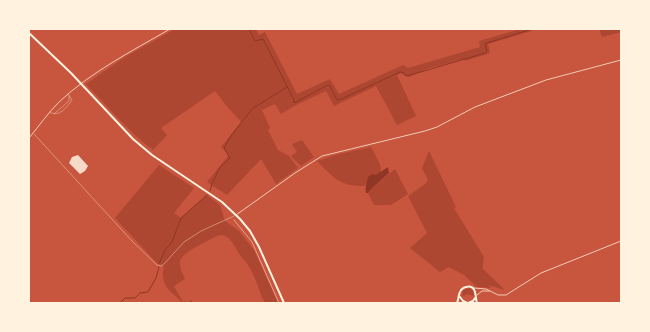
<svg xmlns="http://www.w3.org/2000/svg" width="650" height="332" viewBox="0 0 650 332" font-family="Lato,sans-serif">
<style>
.green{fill:#ae4732}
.water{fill:#8f3625}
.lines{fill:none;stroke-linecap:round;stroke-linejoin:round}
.stream{stroke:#8f3625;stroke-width:1}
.building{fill:#f7dbc8}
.path{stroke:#fff3e0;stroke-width:0.5}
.service{stroke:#f1ccb7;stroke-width:0.5}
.minor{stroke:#f1ccb7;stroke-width:1}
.primary{stroke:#fff3e0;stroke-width:2}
</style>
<rect width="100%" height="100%" fill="#c8553d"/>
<path class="green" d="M175 29H256L259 35 265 32 297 94 330 79 339 94 403 65 408 68 480 47 479 41 520 29H538L488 44 490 53 465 61 464 59 429 68 409 77 405 76 401 73 397 75 416 116 397 125 376 86 334 106 326 91 296 105 281 114 275 104 262 110 270 128 268 130 278 150 289 156 298 168 276 184 261 159 227 195 207 182 229 155 221 147 241 122 225 104 215 91 161 128 167 135 153 150C128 131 108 107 86 84L125 57Z
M599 29H621V32L602 37Z
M302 140 314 157 301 166 291 156 297 152 292 144Z
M371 147 380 164 381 172 367 183 365 186C340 187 333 177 317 161L339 154Z
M429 151 456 207 454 208 484 257C484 261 482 264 483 269L505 290 488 285 491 288 477 287 464 275 449 267 440 272 410 248 427 233 408 196 425 184 428 180 422 168Z
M159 165 194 188 174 213 181 218 207 195 220 205 225 221 239 231 254 250 278 303H265C258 290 256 277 248 265 246 261 242 259 240 255 234 246 231 235 219 235 210 240 182 252 180 261 179 268 183 273 185 279L174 286 183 302 186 301 187 303 191 300 193 303H183C170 291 159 285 164 266L157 263 115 218Z
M395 169 408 194 391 205H374L368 193 370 190Z
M469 288 473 291 474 296 467 294 462 297 463 290Z"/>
<path class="water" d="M388 167 389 173 370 190 368 193H366C365 187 367 183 368 177L372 174 376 175Z"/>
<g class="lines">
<path class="stream" d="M249 29 255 41 263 39 294 100V103L328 85 330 86 337 100H339L400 72H402L407 76 485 53 487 51 485 44 487 43 532 29
M210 191 212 184 220 167 230 158 224 148 231 136 252 109 287 87
M159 264 165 250 172 242 181 218 207 195
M120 303 125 298H135L140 293 148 292 156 278 159 267"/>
</g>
<path class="building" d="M78 155 88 166 85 171 80 174 69 163 72 157Z"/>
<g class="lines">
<path class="path" d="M234 220 252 242 279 303"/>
<path class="service" d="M50 112C59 118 67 107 72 100L68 94
M54 114 69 101V96
M34 134 132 241 157 265 161 266 164 264 184 242 201 231 234 216"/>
<path class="minor" d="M29 138C39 126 48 113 59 102 91 72 132 51 170 29
M236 215 295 173 322 156 425 131 437 127 475 107 546 80 621 60
M474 288 486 289 498 295H506L541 273 621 241
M477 295 482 291H489"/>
<path class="primary" d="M29 33 71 73 133 139 152 155 222 202 240 219 250 231 259 247 284 303
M460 297 463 301 467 303
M457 303C459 299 458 294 461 290 462 289 464 287 466 287 477 284 475 297 477 303
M468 303 473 301 475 298"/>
</g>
<rect width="650" height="332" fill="none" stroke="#fff3e0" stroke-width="60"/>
</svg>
